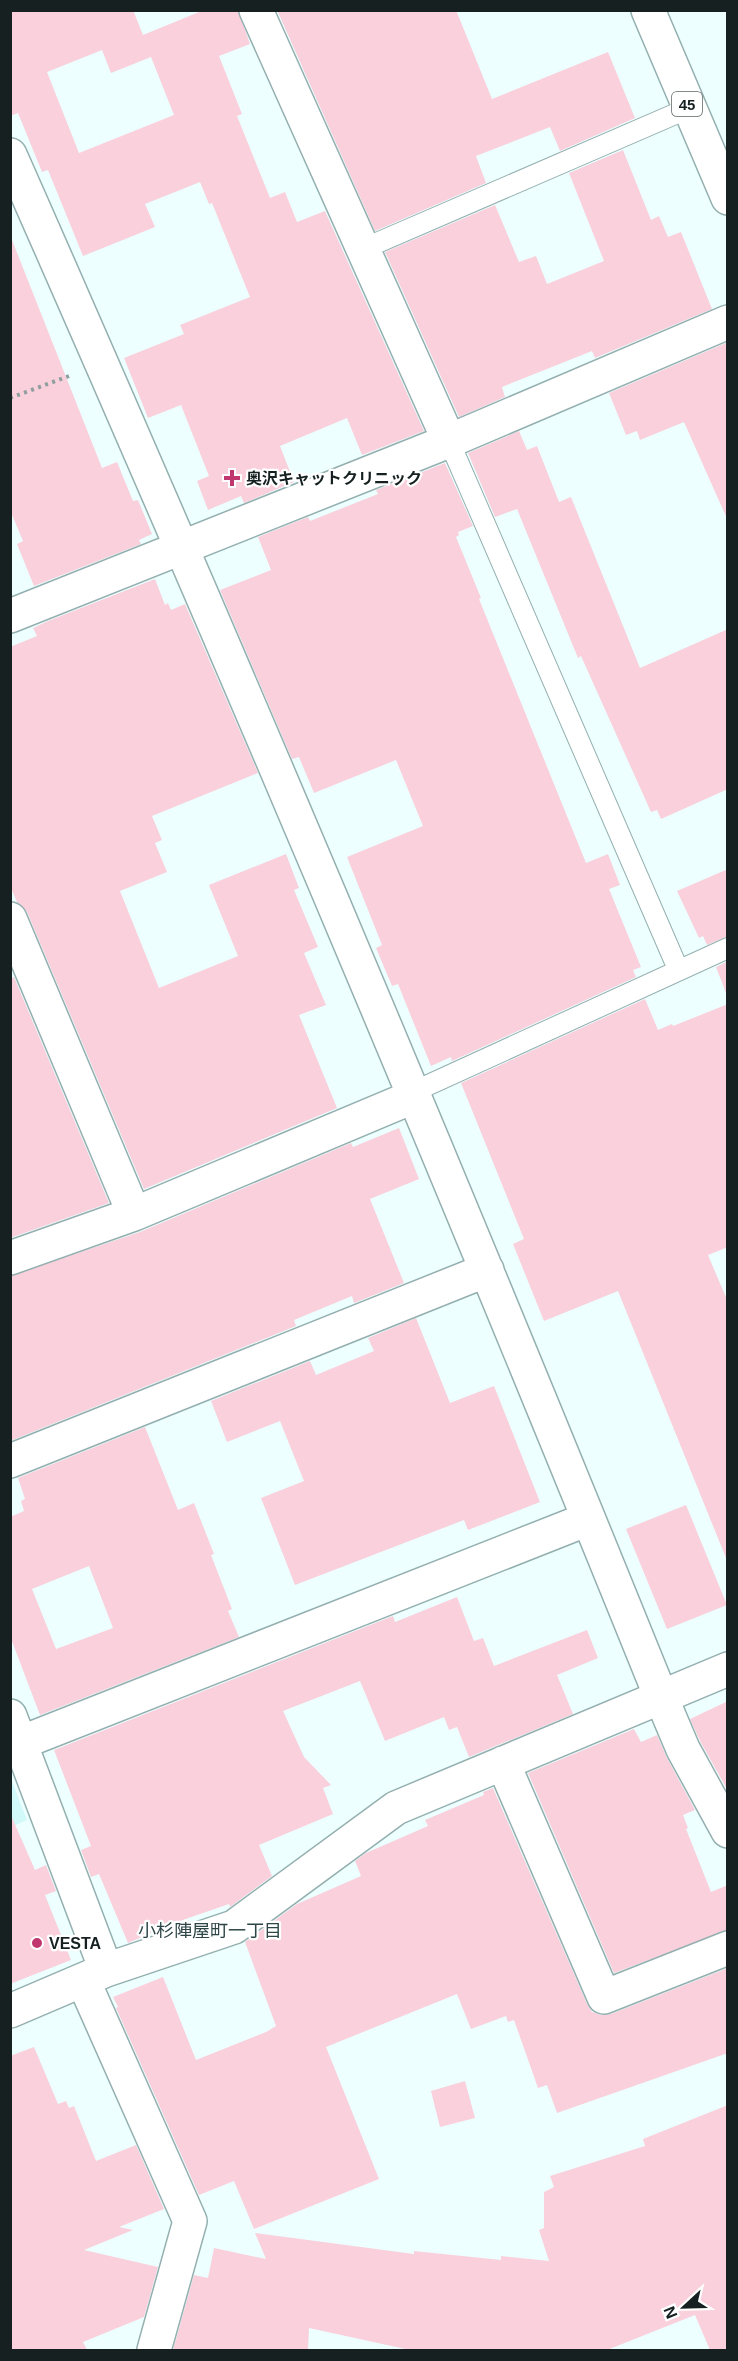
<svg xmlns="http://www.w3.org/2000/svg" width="738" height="2361" viewBox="0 0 738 2361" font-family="Helvetica,'Noto Sans JP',sans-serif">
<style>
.built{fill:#d2f9f9}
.building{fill:#f9d0db;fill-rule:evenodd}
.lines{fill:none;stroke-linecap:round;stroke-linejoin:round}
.lane-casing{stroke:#94afaf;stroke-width:22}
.street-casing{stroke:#94afaf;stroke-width:36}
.primary-casing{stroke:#94afaf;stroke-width:36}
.path{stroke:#8f9e9e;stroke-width:4;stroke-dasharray:3 4.5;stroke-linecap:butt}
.lane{stroke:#fff;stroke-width:20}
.street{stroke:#fff;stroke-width:33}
.primary{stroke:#fff;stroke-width:33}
.poi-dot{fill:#c0366f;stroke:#fff;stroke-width:2}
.labels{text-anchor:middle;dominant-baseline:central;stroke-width:4.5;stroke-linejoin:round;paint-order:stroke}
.shield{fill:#fff;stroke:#5c6363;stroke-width:1.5}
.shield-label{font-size:15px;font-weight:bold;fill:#162020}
.poi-label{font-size:16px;font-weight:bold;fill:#162020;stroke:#fff;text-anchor:start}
.neighbourhood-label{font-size:18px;fill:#2d4546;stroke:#fff}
</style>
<rect width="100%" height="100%" fill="#edffff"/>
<path class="built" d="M10 1776 27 1820 11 1827H10Z"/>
<path class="building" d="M10 10H133L143 35 204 10H238L250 44 219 56 242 114 237 116 270 198 285 192 297 222 325 211 424 431 362 455 347 418 280 446 294 482 244 503 241 496 208 510 197 481 209 476 181 405 148 418 124 358 184 334 180 325 250 297 212 203 209 204 200 182 145 204 155 227 83 256 48 170 42 172 18 113 10 116ZM102 50 111 73 151 57 174 115 79 153 47 72Z
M277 10H456L492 99 608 52 635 118 560 151 550 127 476 156 486 183 375 231Z
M623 150 651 220 659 216 668 237 681 232 712 309 595 358 592 351 502 387 505 397 459 417 385 252 495 205 519 262 536 256 547 284 604 261 569 173Z
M12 240 102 468 117 462 133 501 138 500 152 534 139 540 141 544 34 586 17 544 23 541 10 510Z
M726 343 728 348V521L684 422 640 440 637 431 626 435 609 393Z
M519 431 527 450 537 446 559 502 571 497 640 668 728 629V789L661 819 657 810 651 812 581 656 578 658 517 509 495 517 468 453Z
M445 463 473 526 458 532 459 535 456 537 481 598 479 599 586 863 608 854 620 885 609 889 641 967 633 970 636 977 452 1061 451 1057 431 1066 398 984 392 986 376 948 382 945 347 857 423 826 396 760 314 793 299 757 292 759 220 590 271 570 258 537 308 517 310 521 378 494 376 490Z
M155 579 165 605 168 603 171 610 185 604 258 773 152 816 162 840 155 843 167 872 120 891 159 988 238 956 209 885 286 854 299 888 294 890 318 947 304 953 326 1005 299 1015 337 1108 144 1189 27 912 17 902 10 886V647L37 636 33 628 48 621Z
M728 869V936L707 945 703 936 699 938 677 891Z
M728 961V993H726L716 967Z
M14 977 109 1203 10 1238V979Z
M645 999 658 1030 672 1024 673 1026 728 1004V1247L708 1255 728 1302 726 1558 618 1291 544 1321 513 1244 524 1239 461 1083Z
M399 1128 419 1179 370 1199 404 1283 354 1303 352 1296 294 1320 296 1326 10 1441V1276L140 1232 351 1143 353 1147Z
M416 1318 450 1403 494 1386 540 1502 468 1530 464 1520 295 1585 261 1498 304 1481 280 1421 227 1442 211 1401 310 1361 316 1375 374 1351 368 1338Z
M145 1427 178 1510 194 1503 214 1554 211 1555 232 1609 228 1611 239 1637 40 1715 10 1636V1517L24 1511 21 1501 25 1499 18 1478ZM89 1566 113 1628 56 1649 32 1589Z
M686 1505 727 1605 667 1629 626 1529Z
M457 1597 474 1641 483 1638 494 1666 587 1630 598 1658 557 1675 573 1714 469 1757 457 1727 449 1730 444 1717 385 1741 360 1681 283 1711 304 1757 331 1785 323 1788 333 1814 259 1845 272 1876 230 1907 229 1904 177 1922 128 1943 99 1874 91 1877 81 1850 91 1846 54 1750 393 1616 395 1622Z
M728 1701V1791L700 1741 690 1719Z
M634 1729 641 1742 657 1735 667 1758 695 1810 683 1815 688 1828 686 1829 711 1892 728 1885V1930L614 1973 528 1773Z
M493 1788 587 2004 592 2012 601 2015 611 2014 728 1968V2053L557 2113 547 2085 538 2088 514 2020 508 2022 506 2016 471 2029 457 1994 326 2047 379 2179 254 2229 234 2181 199 2195 116 2008 118 2007 113 1997 163 1977 196 2060 266 2032 276 2026 245 1942 297 1904 361 1876 355 1861 366 1853 428 1826 425 1820 484 1795 483 1792Z
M10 1813 35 1870 46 1865 56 1891 45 1895 71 1960 10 1984Z
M34 2047 58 2104 66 2101 69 2108 74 2106 96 2161 136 2145 164 2209 119 2227 133 2230 84 2250 158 2267 144 2317 83 2342 87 2350H10V2056Z
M465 2081 475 2118 440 2127 431 2091Z
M728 2105V2350H710L695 2315 607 2350H410L309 2328 308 2350H173L194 2275 208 2278 214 2248 266 2259 255 2233 414 2254V2251L501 2260V2256L549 2261 539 2230 544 2228V2192L554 2187 550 2176 645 2146 643 2139Z"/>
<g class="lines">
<defs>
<path id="lane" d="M363 249 689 108
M449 441 678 969
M413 1092 728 948"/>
<path id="street" d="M256 10 449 441
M10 155C236 666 452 1180 661 1697L683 1749 728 1831
M10 616 449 441 728 322
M10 919 134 1214
M10 1258 134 1214 415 1096
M10 1461 487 1270
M10 1716 106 1970
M20 1743 588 1519
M503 1763 604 1997 728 1948
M83 1980 190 2221 154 2350
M10 2011 106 1970 234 1927 396 1808 728 1669"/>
<path id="primary" d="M648 10 728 198"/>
</defs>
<use href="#lane" class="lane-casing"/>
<use href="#street" class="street-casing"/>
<use href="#primary" class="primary-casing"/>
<path class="path" d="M10 398 69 376"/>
<use href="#lane" class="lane"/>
<use href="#street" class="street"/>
<use href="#primary" class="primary"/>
</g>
<g class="poi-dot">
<path d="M229 469h6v6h6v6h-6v6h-6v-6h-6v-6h6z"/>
<circle cx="37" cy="1943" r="6"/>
</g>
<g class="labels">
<rect class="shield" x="672" y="92" width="30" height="24" rx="4.5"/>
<g class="shield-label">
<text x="687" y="104">45</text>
</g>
<g class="poi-label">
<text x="246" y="478">奥沢キャットクリニック</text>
<text x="49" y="1943">VESTA</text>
</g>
<g class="neighbourhood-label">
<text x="210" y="1931">小杉陣屋町一丁目</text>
</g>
</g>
<rect width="738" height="2361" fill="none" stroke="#162020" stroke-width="24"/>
<g transform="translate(684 2307) rotate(248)" stroke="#ffffff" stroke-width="4.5" paint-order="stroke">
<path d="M0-4.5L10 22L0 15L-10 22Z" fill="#162020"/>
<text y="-9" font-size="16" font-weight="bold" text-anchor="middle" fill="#162020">N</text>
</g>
</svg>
